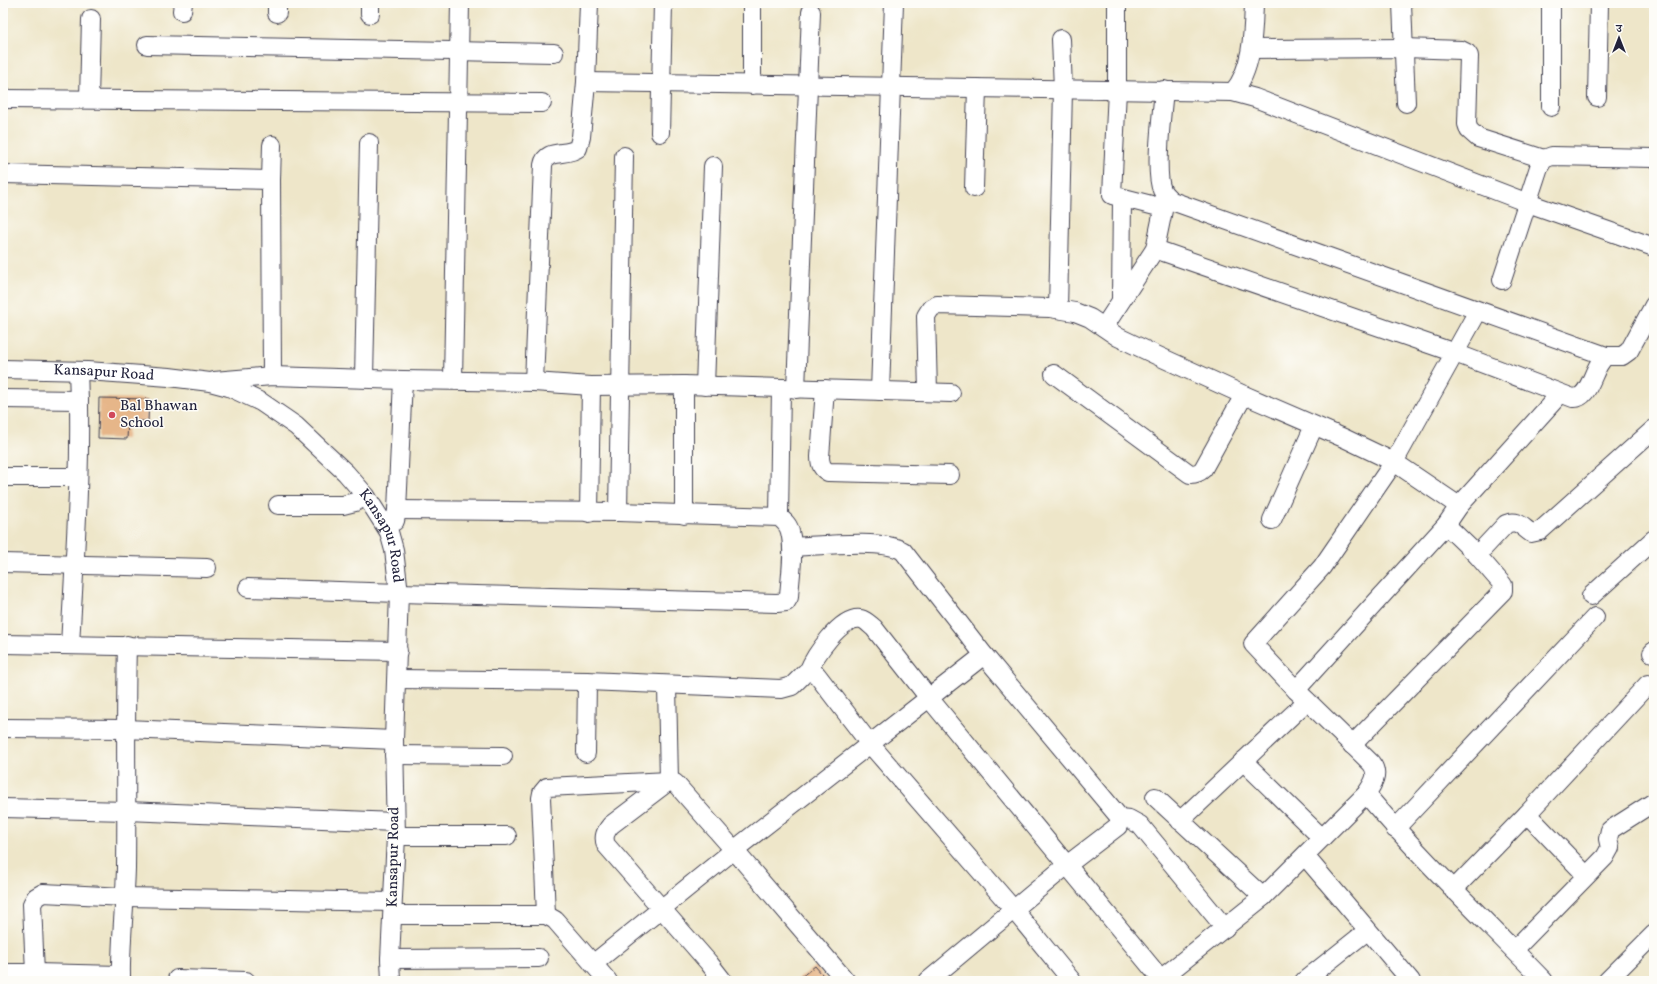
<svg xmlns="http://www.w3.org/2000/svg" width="1657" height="984" viewBox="0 0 1657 984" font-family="Vollkorn,'Noto Serif Devanagari',serif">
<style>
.building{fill:#e6b689}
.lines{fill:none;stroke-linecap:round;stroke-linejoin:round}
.minor-casing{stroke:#413f50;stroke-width:20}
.minor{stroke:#fff;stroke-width:18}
.poi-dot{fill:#d1495b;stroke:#fdfcf7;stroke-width:1.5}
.labels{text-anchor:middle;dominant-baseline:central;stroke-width:3;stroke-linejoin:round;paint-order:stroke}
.street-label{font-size:15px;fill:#22223b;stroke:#fdfcf7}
.poi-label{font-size:15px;fill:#22223b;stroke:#fdfcf7;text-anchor:start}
</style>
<rect width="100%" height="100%" fill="#fdfcf7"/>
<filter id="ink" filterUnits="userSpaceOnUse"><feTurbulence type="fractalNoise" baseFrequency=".025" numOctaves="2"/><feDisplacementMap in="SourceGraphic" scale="8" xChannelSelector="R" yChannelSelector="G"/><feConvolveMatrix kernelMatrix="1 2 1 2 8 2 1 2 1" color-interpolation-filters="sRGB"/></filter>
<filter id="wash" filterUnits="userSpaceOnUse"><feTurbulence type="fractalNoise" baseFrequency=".012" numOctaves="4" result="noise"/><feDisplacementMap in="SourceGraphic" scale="16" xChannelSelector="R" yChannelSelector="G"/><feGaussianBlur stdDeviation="0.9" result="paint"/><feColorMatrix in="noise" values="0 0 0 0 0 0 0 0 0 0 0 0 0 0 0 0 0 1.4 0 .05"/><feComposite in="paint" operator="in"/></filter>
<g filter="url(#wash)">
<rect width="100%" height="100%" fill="#eee6c9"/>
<g id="blocks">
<path class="building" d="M99 398 149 399 148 421H128L127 439 98 438Z
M815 966 828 981H796Z"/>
</g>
</g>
<g filter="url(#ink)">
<use href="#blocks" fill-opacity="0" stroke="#413f50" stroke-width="1"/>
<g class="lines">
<defs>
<g id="minor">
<path d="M370 3V14"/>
<path d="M1117 3V90L1112 195 1163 208"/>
<path d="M1402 3 1406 103"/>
<path d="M182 11 183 3"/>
<path d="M277 13V3"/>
<path d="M147 45 554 53"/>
<path d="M1251 49 1405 48 1461 50 1467 53 1469 56 1467 124 1469 130 1478 138 1544 159"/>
<path d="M586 82 1233 92 1255 98 1528 203 1654 247"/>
<path d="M752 85V3"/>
<path d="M1164 90C1162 113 1154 171 1162 190 1164 194 1168 198 1172 201L1606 356H1622L1629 351 1654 305"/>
<path d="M1233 92C1253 69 1253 31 1254 3"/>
<path d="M1597 97 1599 3"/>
<path d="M3 99 542 103"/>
<path d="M89 99 91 19"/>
<path d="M1551 107V3"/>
<path d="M660 133 663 3"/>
<path d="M3 174 271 180"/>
<path d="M974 188 977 88"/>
<path d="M1155 249 1455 353 1573 398C1591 399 1592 366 1606 356"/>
<path d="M1502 280 1539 167 1544 159 1552 156 1654 158"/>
<path d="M1121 300 1122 198"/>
<path d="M1058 309 1063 89 1061 39"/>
<path d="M1104 327 1155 249 1166 196"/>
<path id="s1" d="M3 369 87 371 169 377 210 382 229 387 261 402 296 426 346 473 366 496 389 532 394 550 399 593 394 740 396 836 390 959 391 981"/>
<path d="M1054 374 1190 474C1196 474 1199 473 1203 469L1244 395"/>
<path d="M272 376 271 180 272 145"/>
<path d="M364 378 369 143"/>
<path d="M453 380 460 3"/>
<path d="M214 381 272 376 403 380 534 382 591 386 684 385 951 393"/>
<path d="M534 382 543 165C546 148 567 157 578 148L581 137 586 82 589 3"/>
<path d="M684 385V515"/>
<path d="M705 386 713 166"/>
<path d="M796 389 811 12"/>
<path d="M825 389 820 457C820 464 822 469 828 472L950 475"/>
<path d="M880 391 894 3"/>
<path d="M928 392 926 316 931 308 937 305 1050 308 1075 312 1090 318 1118 337 1156 355 1244 395 1346 439 1394 462 1459 506"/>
<path d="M3 399 79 400"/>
<path d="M3 477H78"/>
<path d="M278 505H343L355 502 366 496"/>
<path d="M618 512 624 156"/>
<path d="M589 513 591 386"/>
<path d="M779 517 781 388"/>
<path d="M1272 520 1314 426"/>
<path d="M395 521 397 510 403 380"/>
<path d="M792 547C818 546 883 538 903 551L984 655 1120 818 1129 819 1140 825 1225 928"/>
<path d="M1477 555 1506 524C1518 519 1522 527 1531 533L1540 531 1654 429"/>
<path d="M3 563 207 568"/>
<path d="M248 588 399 593 777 603 786 602 789 597C790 578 795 551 790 532 789 525 784 521 779 517L618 512 397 510"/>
<path d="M1591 596 1654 539"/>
<path d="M3 644 398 651"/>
<path d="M70 645C75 554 82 462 78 371"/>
<path d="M1652 653 1654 651"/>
<path d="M808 672C814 657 841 615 861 619 866 620 870 625 874 628L929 698 1161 979"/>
<path d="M397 679 587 681 781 689 792 686 805 673 811 672 817 675 870 744 1014 910 1072 981"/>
<path d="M667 686 669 781 611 825C605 832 603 837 606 845L709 963 723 981"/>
<path d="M1296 690 1446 525 1459 506 1560 394"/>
<path d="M3 728 125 729 394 740"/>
<path d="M1352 745 1503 591V585L1477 555 1446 525"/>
<path d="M586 753 587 681"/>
<path d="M394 755 503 756"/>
<path d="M1243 761 1322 838"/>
<path d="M1366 794C1422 860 1484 919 1544 981"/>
<path d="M1155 797 1263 897"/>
<path d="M3 808 127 811 395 822"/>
<path d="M1527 814 1586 875"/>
<path d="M1180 821 1307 701"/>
<path d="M1395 829 1595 617"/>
<path d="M396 836H507"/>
<path d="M1305 856 1411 981"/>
<path d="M1453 890 1527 814 1648 684"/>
<path d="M393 915H546L555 920 608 981"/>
<path d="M546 915 541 798 542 793 547 787 669 781 675 783 734 850 846 981"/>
<path d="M1514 950 1605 857 1610 848 1608 839 1610 830 1654 802"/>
<path d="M390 959 539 958"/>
<path d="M593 964 734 850 984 655"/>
<path d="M3 973H35L121 975"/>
<path d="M35 973 32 904 36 897 43 893 125 897 392 902"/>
<path d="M177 979 246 981"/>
<path d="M121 981C120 944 125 906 126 868 127 794 125 720 127 645"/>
<path d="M928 981 1067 865 1118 826 1120 818"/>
<path d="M1158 981 1263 897 1366 794C1373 784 1380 774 1371 763L1296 690 1253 644 1322 567 1394 462 1478 311"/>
<path d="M1304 981 1367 931"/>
<path d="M1607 981 1654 934"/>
</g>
</defs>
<use href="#minor" class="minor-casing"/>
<use href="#minor" class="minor"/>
</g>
</g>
<circle class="poi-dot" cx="112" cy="415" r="4"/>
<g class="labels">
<g class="street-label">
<text stroke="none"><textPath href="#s1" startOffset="101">Kansapur Road</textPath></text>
<text stroke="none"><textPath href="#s1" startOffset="448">Kansapur Road</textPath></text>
<text transform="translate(394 857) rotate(-89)">Kansapur Road</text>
</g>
<g class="poi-label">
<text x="120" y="406">Bal Bhawan<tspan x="120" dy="17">School</tspan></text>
</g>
</g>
<rect width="1657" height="984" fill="none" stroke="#fdfcf7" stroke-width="16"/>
<g transform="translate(1619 38)" stroke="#fdfcf7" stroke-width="3" paint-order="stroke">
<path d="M0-3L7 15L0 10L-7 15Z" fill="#22223b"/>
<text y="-6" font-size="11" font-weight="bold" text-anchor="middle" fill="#22223b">उ</text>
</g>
</svg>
